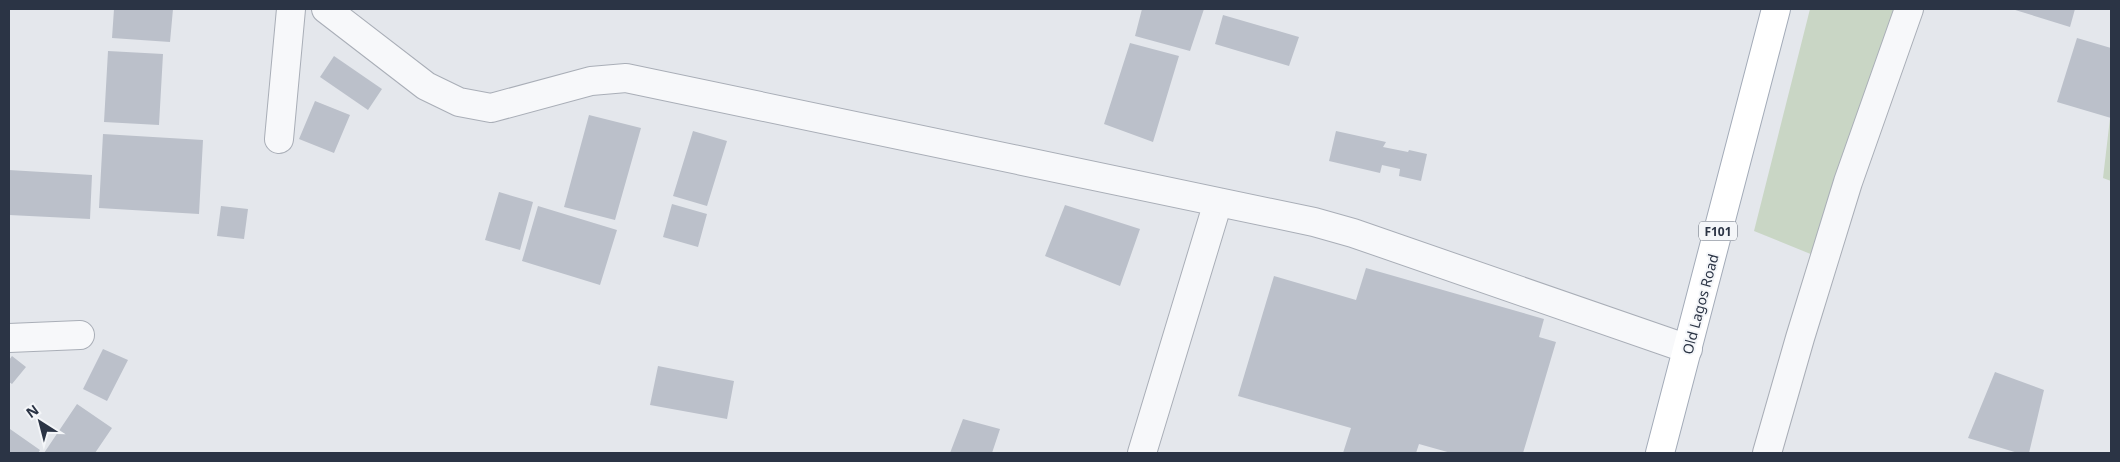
<svg xmlns="http://www.w3.org/2000/svg" width="2120" height="462" viewBox="0 0 2120 462" font-family="'Noto Sans',sans-serif">
<style>
.green{fill:#c9d6c5}
.building{fill:#bbc0ca}
.lines{fill:none;stroke-linecap:round;stroke-linejoin:round}
.minor-casing{stroke:#a9aeb7;stroke-width:30}
.primary-casing{stroke:#a3abb8;stroke-width:30}
.minor{stroke:#f7f8fa;stroke-width:28}
.primary{stroke:#fff;stroke-width:28}
.labels{text-anchor:middle;dominant-baseline:central;stroke-width:4;stroke-linejoin:round;paint-order:stroke}
.shield{fill:#f4f6f9;stroke:#676e7b;stroke-width:1}
.shield-label{font-size:12px;font-weight:bold;fill:#2b3445}
.street-label{font-size:14px;fill:#2b3445;stroke:#f4f6f9}
</style>
<rect width="100%" height="100%" fill="#e4e7ec"/>
<path class="green" d="M1810 9H1898L1813 255 1754 231Z
M2111 110V181L2103 178Z"/>
<path class="building" d="M114 9H173L170 42 112 38Z
M1142 9H1204L1190 51 1135 36Z
M2012 9H2075L2070 27Z
M1223 15 1299 37 1289 66 1215 44Z
M2077 38 2111 48V118L2057 102Z
M1130 43 1179 56 1153 142 1104 124Z
M108 51 163 54 159 125 104 122Z
M334 56 382 89 368 110 320 77Z
M315 101 350 115 334 153 299 139Z
M589 115 641 128 615 220 564 207Z
M693 131 727 141 707 206 673 196Z
M1336 131 1386 142 1383 147 1408 152 1409 150 1427 154 1421 181 1399 176 1400 169 1382 165 1380 173 1329 161Z
M103 134 203 140 199 214 99 208Z
M9 170 92 175 90 219 9 215Z
M499 192 533 202 520 250 485 240Z
M672 204 707 214 698 247 663 237Z
M1065 205 1140 229 1120 286 1045 256Z
M221 206 248 209 244 239 217 236Z
M538 206 617 230 600 285 522 261Z
M1366 268 1544 319 1539 337 1556 342 1523 453H1451L1419 444 1416 453H1343L1351 428 1238 396 1274 276 1356 300Z
M103 349 128 360 107 401 83 389Z
M12 356 26 367 12 384 9 382V360Z
M658 366 734 381 727 419 650 405Z
M1995 372 2044 390 2029 453H2018L1968 438Z
M77 404 112 428 95 453H44Z
M963 419 1000 429 992 453H950Z
M10 429 40 450 38 453H9Z"/>
<g class="lines">
<defs>
<path id="minor" d="M326 9 426 86 459 102 491 108 591 81 626 78 1314 222 1353 233 1688 349
M279 139 291 9
M9 338 80 335
M1142 453 1218 202
M1767 453 1800 338 1848 182 1909 9"/>
<path id="primary" d="M1660 453 1776 9"/>
</defs>
<use href="#minor" class="minor-casing"/>
<use href="#primary" class="primary-casing"/>
<use href="#minor" class="minor"/>
<use href="#primary" class="primary"/>
</g>
<g class="labels">
<rect class="shield" x="1699" y="221.5" width="38" height="19" rx="4"/>
<g class="shield-label">
<text x="1718" y="231">F101</text>
</g>
<g class="street-label">
<text transform="translate(1700 304) rotate(-75)">Old Lagos Road</text>
</g>
</g>
<rect width="2120" height="462" fill="none" stroke="#2b3445" stroke-width="20"/>
<g transform="translate(40 422) rotate(324)" stroke="#f4f6f9" stroke-width="4" paint-order="stroke">
<path d="M0-4L9 19L0 12L-9 19Z" fill="#2b3445"/>
<text y="-8" font-size="14" font-weight="bold" text-anchor="middle" fill="#2b3445">N</text>
</g>
</svg>
